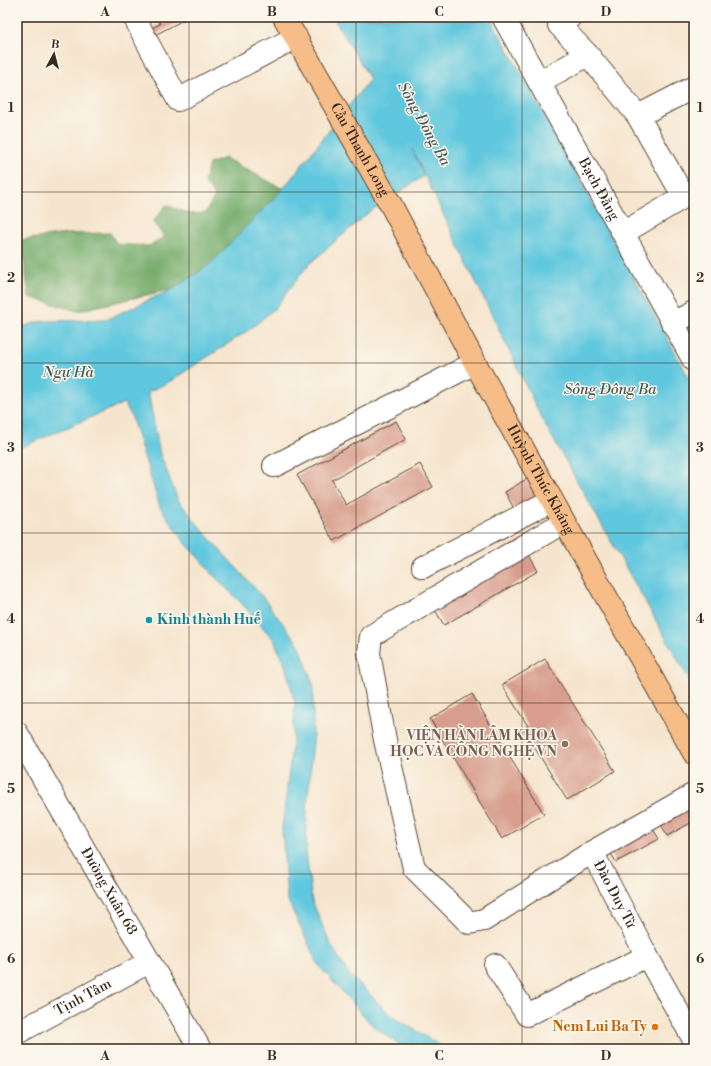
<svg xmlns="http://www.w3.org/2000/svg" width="711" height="1066" viewBox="0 0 711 1066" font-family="'Libre Bodoni',serif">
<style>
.forest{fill:#74ac6b;stroke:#586b44}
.water{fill:#61c8de;stroke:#4e797e}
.building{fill:#d89d8c}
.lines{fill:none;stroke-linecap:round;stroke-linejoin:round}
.minor-casing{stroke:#574638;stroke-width:24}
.major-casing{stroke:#574638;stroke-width:24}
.minor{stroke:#fff;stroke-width:22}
.major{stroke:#f7bd88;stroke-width:22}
.grid{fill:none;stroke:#3b2a1e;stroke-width:1;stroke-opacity:0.55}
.culture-dot{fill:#0f9aa8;stroke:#fbf7ec;stroke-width:1.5}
.education-dot{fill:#8d6e63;stroke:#fbf7ec;stroke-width:1.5}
.food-dot{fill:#e8710a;stroke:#fbf7ec;stroke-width:1.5}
.labels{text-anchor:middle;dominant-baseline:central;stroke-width:3;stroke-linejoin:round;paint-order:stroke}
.street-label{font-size:14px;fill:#3b2a1e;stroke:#fbf7ec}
.culture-label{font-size:14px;font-weight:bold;fill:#0d838f;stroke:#fbf7ec;text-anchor:start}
.education-label{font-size:14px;font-weight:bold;fill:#785e54;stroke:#fbf7ec;text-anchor:end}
.food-label{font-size:14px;font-weight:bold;fill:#c56008;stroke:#fbf7ec;text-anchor:end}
.water-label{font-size:15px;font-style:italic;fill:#465958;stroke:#fbf7ec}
.neatline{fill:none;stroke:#3b2a1e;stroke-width:1.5}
.grid-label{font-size:13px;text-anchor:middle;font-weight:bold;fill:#3b2a1e}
</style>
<rect width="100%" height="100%" fill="#fbf7ec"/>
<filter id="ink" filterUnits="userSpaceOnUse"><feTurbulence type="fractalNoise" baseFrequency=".025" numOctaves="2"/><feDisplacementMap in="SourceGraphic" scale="8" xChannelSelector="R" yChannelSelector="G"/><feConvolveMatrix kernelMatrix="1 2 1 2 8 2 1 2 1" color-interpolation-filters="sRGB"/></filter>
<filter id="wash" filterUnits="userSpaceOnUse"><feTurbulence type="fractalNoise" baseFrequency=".012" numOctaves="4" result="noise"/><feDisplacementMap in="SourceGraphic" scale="16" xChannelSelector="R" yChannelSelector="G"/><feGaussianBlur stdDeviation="0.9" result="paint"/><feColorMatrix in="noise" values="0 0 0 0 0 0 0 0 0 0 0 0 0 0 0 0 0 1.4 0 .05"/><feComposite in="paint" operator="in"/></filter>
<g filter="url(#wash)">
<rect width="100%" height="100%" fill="#f6e5ce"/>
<path class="forest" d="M225 158 283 189 209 265 173 289 77 311 29 297 21 240 66 234 110 233 117 244 149 246 164 237 153 222 166 205 190 214 205 213 215 196 204 182 209 164Z"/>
<path class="water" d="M333 17H490L694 387V688L542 419 412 149 424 176 369 212 308 265 274 309 249 330 169 382 148 392 160 454 178 500 210 539 261 595 300 646 313 684V742L307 807 306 851 312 901 330 943 348 973 392 1016 446 1049H406L374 1027 319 966 287 899 282 828 293 739 295 703 285 665 274 640 245 607 217 579 183 540 160 507 131 415 124 403 17 449V328L42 321 105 320 173 289 209 265 283 189 370 79Z"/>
<g id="blocks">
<path class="building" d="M189 17 153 36 150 29 160 24 157 18 158 17Z
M396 421 406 439 332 480 346 505 420 464 433 487 334 541 297 475Z
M530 477 543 499 517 514 505 492Z
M521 541 538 571 444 625 426 595Z
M545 659 615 771 567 800 523 729 528 726 502 685Z
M472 694 544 814 502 839 430 719Z
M694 806V821L667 836 661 824Z
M653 829 659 839 616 862 610 852Z"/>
</g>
</g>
<g filter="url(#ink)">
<use href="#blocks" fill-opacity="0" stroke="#574638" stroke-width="1"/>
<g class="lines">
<defs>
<g id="minor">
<path d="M134 17 178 100 296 37"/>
<path id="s1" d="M503 17 694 361"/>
<path d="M570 17 559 25 588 55 638 116 684 197"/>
<path d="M539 82 588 55"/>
<path d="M638 116 694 87"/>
<path d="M623 233 694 191"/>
<path d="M673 323 694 312"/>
<path d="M274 466 475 363"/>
<path d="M564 522 371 636 369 653 385 740 414 868 469 923 484 920 592 852 694 794"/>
<path d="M423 567 552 500"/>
<path id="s2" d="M17 733 200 1049"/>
<path id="s3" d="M592 852 647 956 694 1040"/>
<path d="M495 965 527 1015 647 956"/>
<path id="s4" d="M17 1033 149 962"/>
</g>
<g id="major">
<path id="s5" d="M284 17 391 205 475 363 694 753"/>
</g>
</defs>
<use href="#minor" class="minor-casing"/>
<use href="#major" class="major-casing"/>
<use href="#minor" class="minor"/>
<use href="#major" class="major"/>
</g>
</g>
<path class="grid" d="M189 17V1049M356 17V1049M522 17V1049M17 192H694M17 363H694M17 533H694M17 703H694M17 874H694"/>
<circle class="culture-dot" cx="149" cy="620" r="4"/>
<circle class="education-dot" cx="565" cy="744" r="4"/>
<circle class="food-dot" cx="655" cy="1027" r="4"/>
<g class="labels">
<g class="street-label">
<text stroke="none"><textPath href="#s5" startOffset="153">Cầu Thanh Long</textPath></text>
<text stroke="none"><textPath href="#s1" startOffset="197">Bạch Đằng</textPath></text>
<text stroke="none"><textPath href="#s5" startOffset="529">Huỳnh Thúc Kháng</textPath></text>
<text stroke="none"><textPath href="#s2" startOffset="183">Đường Xuân 68</textPath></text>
<text stroke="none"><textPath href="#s3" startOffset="48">Đào Duy Từ</textPath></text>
<text stroke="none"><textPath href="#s4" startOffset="75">Tịnh Tâm</textPath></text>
</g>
<g class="culture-label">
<text x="157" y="620">Kinh thành Huế</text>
</g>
<g class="education-label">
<text x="557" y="736">VIỆN HÀN LÂM KHOA<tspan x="557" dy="16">HỌC VÀ CÔNG NGHỆ VN</tspan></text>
</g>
<g class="food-label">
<text x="647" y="1027">Nem Lui Ba Ty</text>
</g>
<g class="water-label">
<text transform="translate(424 124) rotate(61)">Sông Đông Ba</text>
<text x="68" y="372">Ngự Hà</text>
<text x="610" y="389">Sông Đông Ba</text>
</g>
</g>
<rect width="711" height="1066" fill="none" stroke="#fbf7ec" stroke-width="44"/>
<g transform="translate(54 54) rotate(7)" stroke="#fbf7ec" stroke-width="3" paint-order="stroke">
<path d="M0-3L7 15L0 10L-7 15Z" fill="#3b2a1e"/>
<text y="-6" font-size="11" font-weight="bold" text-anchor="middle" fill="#3b2a1e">B</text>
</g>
<rect x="22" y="22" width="667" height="1022" class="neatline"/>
<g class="grid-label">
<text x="105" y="16">A</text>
<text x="272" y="16">B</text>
<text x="439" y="16">C</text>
<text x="606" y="16">D</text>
<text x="11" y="112">1</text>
<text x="700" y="112">1</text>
<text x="11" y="282">2</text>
<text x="700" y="282">2</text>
<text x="11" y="452">3</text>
<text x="700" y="452">3</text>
<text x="11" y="623">4</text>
<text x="700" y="623">4</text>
<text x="11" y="793">5</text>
<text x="700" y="793">5</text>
<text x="11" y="963">6</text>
<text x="700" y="963">6</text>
<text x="105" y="1060">A</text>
<text x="272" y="1060">B</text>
<text x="439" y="1060">C</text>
<text x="606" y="1060">D</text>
</g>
</svg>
